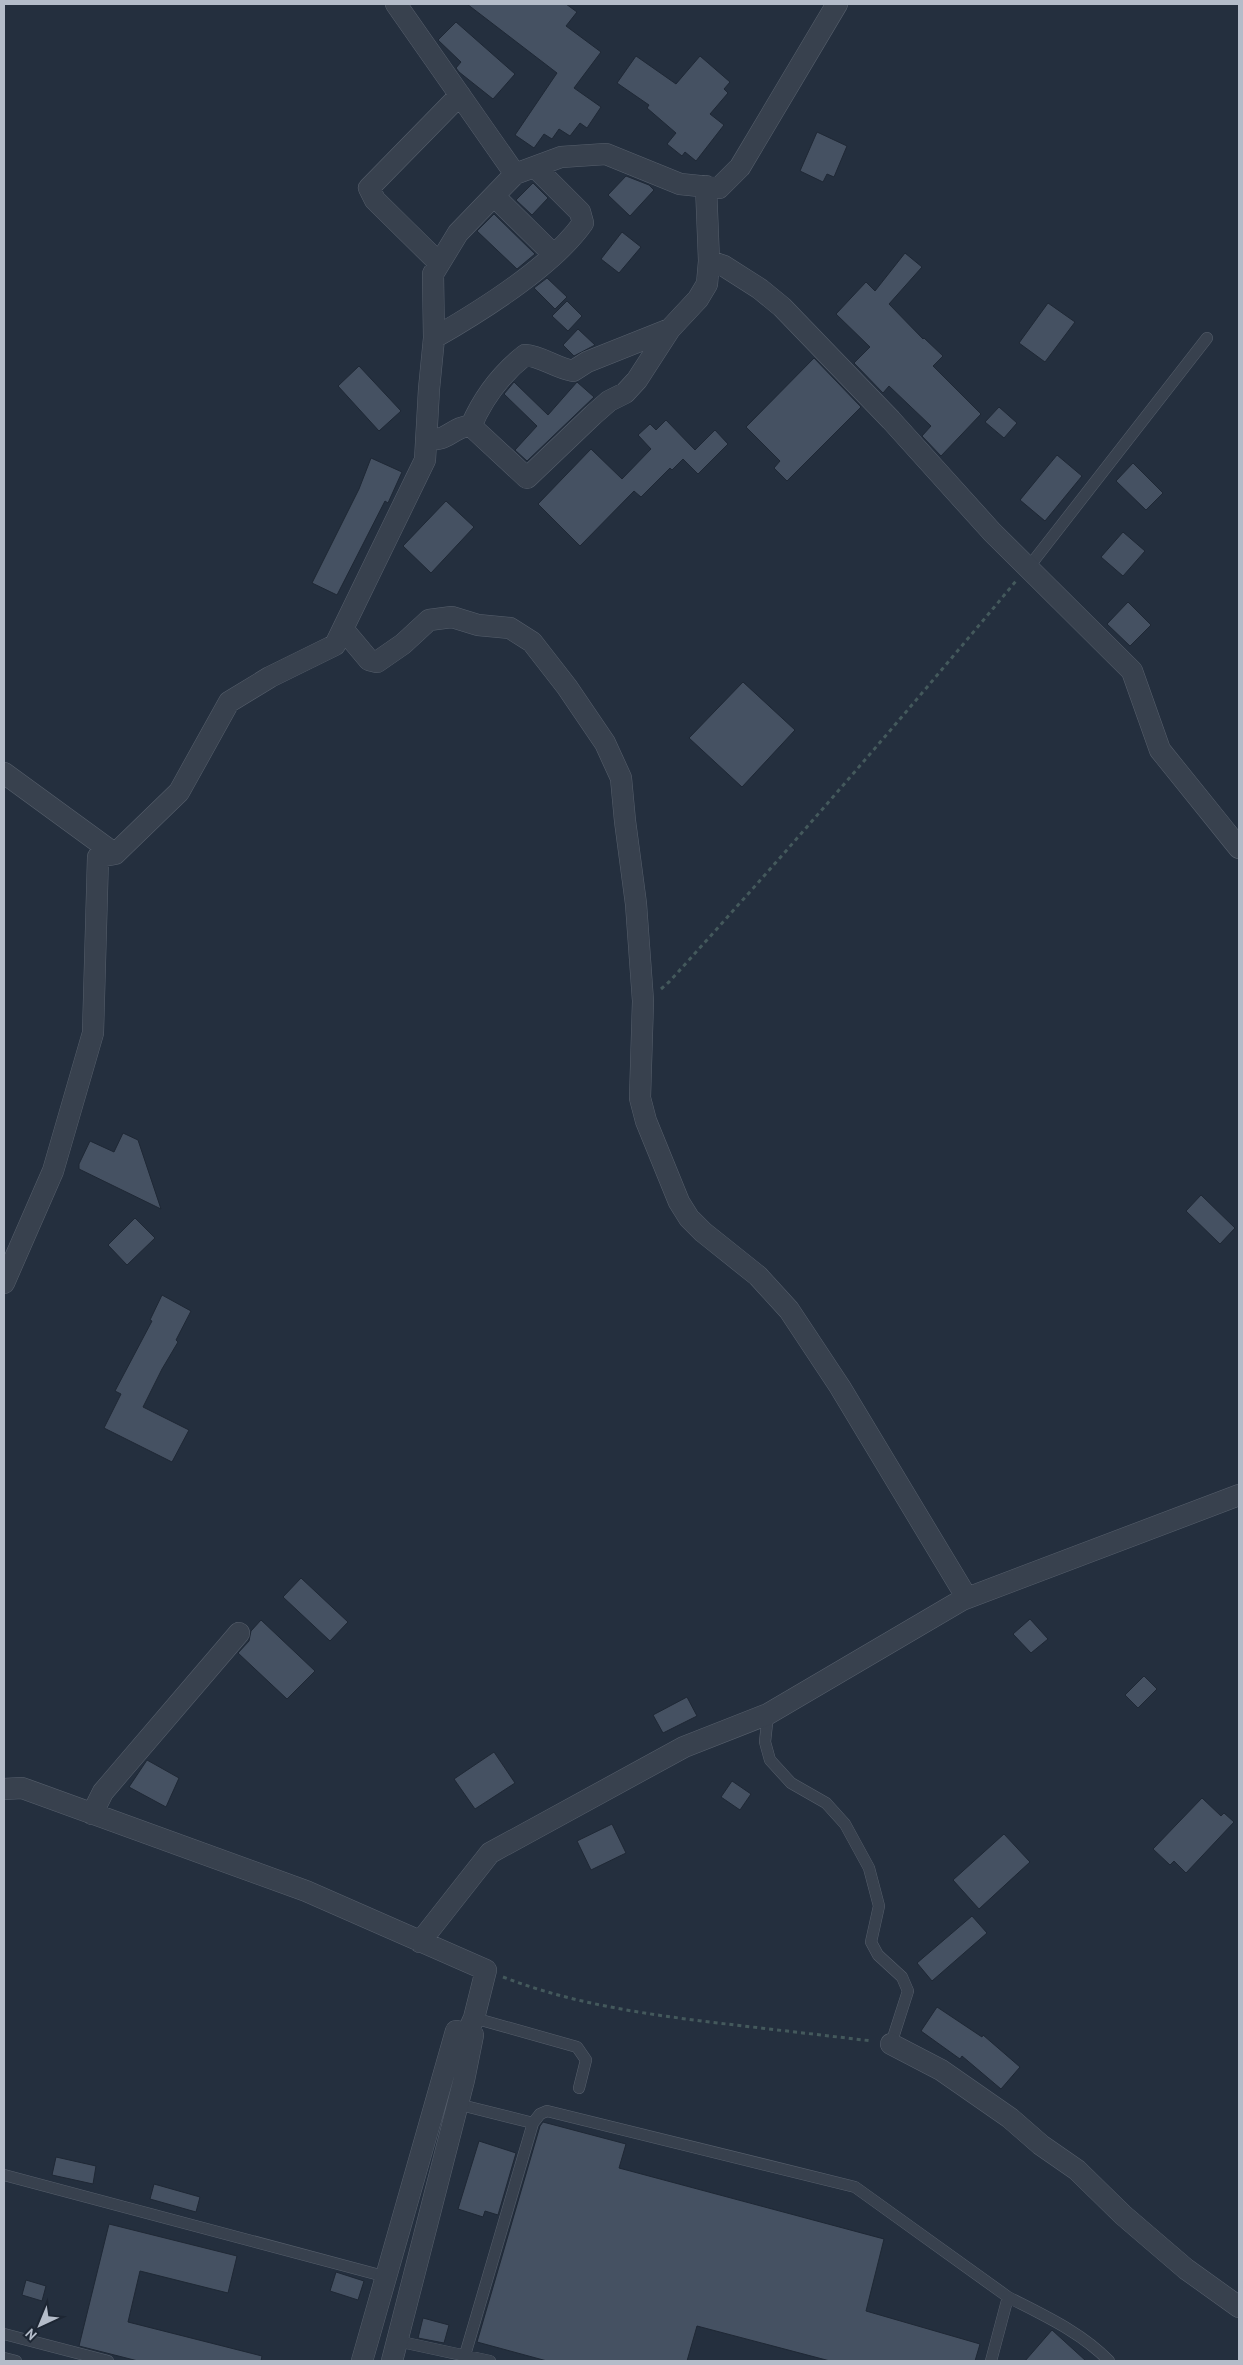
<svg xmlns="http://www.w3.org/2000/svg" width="1243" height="2365" viewBox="0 0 1243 2365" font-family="'PT Sans',sans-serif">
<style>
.building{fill:#455162;stroke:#1f2835}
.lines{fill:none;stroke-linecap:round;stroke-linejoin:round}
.lane-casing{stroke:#565f6c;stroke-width:12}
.street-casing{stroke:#565f6c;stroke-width:22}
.path{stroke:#44595c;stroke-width:3;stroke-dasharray:4 4;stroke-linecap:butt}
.lane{stroke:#38414e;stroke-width:11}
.street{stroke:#38414e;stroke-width:21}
</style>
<rect width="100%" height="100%" fill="#242f3e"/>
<path class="building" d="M467 4H566L577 12 566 26 601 52 574 88 601 107 587 128 580 123 570 136 559 129 552 139 544 134 534 148 515 135 557 73Z
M456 22 515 74 493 99 459 72 456 68 461 62 438 40Z
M636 56 676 84 700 56 730 82 724 89 728 93 710 114 724 125 696 161 685 152 682 156 667 144 676 133 647 108 649 105 617 83Z
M817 132 847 146 834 177 827 174 823 182 800 171Z
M626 176 649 185 654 190 630 216 608 195Z
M533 183 548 198 532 215 516 200Z
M494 214 535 254 517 269 477 231Z
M622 232 641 247 619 273 601 259Z
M905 253 922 267 889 304 923 339 924 338 943 356 933 366 981 414 941 456 922 436 931 426 889 386 883 393 854 363 870 347 836 314 866 282 875 291Z
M547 278 567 297 555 309 534 288Z
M567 301 582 316 568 331 552 316Z
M1048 303 1075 322 1045 362 1019 343Z
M578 329 595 345 574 356 563 345Z
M814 358 861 407 787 481 774 468 780 461 746 427Z
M359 366 401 411 379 431 338 386Z
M514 382 548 415 577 382 594 397 527 461 515 450 537 426 504 394Z
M999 407 1017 423 1004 438 985 422Z
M666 420 695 450 715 430 728 444 698 474 683 459 672 470 670 468 641 497 634 491 580 546 538 504 591 449 622 479 651 449 638 435 650 424 656 430Z
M1057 455 1082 476 1045 521 1020 500Z
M371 458 402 472 388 503 385 501 337 595 312 583 359 489Z
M1133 463 1163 493 1146 510 1116 481Z
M446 501 474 527 431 573 403 546Z
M1123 532 1145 551 1123 576 1101 557Z
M1128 602 1151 625 1130 646 1107 624Z
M743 682 795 730 742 787 689 738Z
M123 1133 138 1140 161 1209 79 1169V1164L90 1141 114 1152Z
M1201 1195 1235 1228 1220 1244 1186 1211Z
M135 1218 155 1238 127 1265 108 1245Z
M162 1295 191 1311 176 1340 178 1342 162 1369 143 1407 189 1430 172 1462 104 1428 121 1394 115 1391 152 1321 150 1320Z
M301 1578 348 1622 330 1641 283 1597Z
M1030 1619 1048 1639 1031 1653 1013 1634Z
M261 1620 315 1671 287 1699 238 1653 249 1641 251 1631Z
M1144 1676 1157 1689 1138 1708 1125 1695Z
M687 1697 697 1716 663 1733 653 1715Z
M494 1752 515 1783 475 1809 454 1779Z
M147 1760 179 1778 166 1807 129 1787Z
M732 1781 751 1794 740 1810 721 1797Z
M1202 1798 1221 1816 1224 1813 1234 1822 1186 1873 1174 1861 1170 1865 1153 1849Z
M612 1824 626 1853 591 1870 577 1841Z
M1004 1834 1030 1862 979 1909 953 1880Z
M972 1916 987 1933 932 1981 917 1963Z
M937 2007 982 2037 983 2035 1020 2067 1001 2089 962 2056 960 2059 921 2031Z
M543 2122 626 2144 619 2168 884 2239 866 2311 980 2344 975 2361H830L697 2326 687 2361H547L477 2342 540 2126Z
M479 2141 516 2153 498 2215 485 2211 483 2217 458 2209Z
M56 2157 96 2166 93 2184 52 2175Z
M154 2184 200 2197 196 2212 150 2199Z
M109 2224 237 2256 228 2293 140 2271 128 2322 262 2356 261 2361H138L79 2346Z
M336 2272 364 2281 358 2300 330 2291Z
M26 2280 46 2286 42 2301 22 2295Z
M423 2318 449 2325 444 2343 418 2338Z
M1052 2330 1086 2361H1025Z"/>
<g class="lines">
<defs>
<path id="lane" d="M1028 568 1207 338
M768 1714 765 1742 770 1760 791 1783 826 1803 845 1824 869 1868 879 1906 871 1942 878 1955 902 1977 908 1991 891 2044
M474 2018 577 2047 586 2060 579 2088
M457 2104 533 2123
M4 2175 387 2277
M1008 2297C1043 2315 1081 2332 1109 2361
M4 2334 108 2361
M397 2341 490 2361
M465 2355 533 2123 540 2114 547 2111 855 2187 1008 2297 991 2361
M4 2358 16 2361"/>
<path id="street" d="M396 4 515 174
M706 186 709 261 724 266 760 289 782 307 891 420 992 532 1132 671 1160 750 1239 848
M494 196 553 254
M439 263 375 200 369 188 460 95
M434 338C481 311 552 267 583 223L580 212 535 167
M471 426C483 398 501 374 525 355 541 356 556 368 573 371L587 362 670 329
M426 439C448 443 452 426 471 426L527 478 593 415 609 401 625 393 637 380 670 329 698 299 707 284 709 261
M343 629 369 660 377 662 403 644 429 620 452 617 478 625 510 628 532 642 567 687 605 743 621 778 625 821 636 904 643 1001 640 1098 646 1121 679 1202 689 1218 703 1232 758 1276 789 1310 840 1387 967 1598
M4 773 115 854
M4 1283 53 1171 93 1033 98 857 115 854 179 792 229 702 270 677 335 645 425 460 429 389 434 338 433 274 458 233 515 174 561 157 606 154 680 184 719 188 740 167 837 4
M4 1789 22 1788 306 1891 486 1970 474 2018 467 2034
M92 1814 103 1792 239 1633
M420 1942 490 1853 684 1747 768 1714 962 1600 1239 1495
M891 2044 941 2070 1010 2118 1041 2145 1077 2170 1123 2215 1186 2269 1239 2307
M362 2361 456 2031 473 2035 464 2080 392 2361"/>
</defs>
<use href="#lane" class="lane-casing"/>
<use href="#street" class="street-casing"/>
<path class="path" d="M661 989 669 982C788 851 903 717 1016 581
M503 1977C573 2004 644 2014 718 2023 769 2029 821 2035 872 2041"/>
<use href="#lane" class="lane"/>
<use href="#street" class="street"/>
</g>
<rect width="1243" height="2365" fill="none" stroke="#b4bcc9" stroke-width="10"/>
<g transform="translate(40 2325) rotate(224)" stroke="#1d2633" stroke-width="4" paint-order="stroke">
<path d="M0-4L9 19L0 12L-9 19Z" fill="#b4bcc9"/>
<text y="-8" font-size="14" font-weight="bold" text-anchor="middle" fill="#b4bcc9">N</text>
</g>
</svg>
